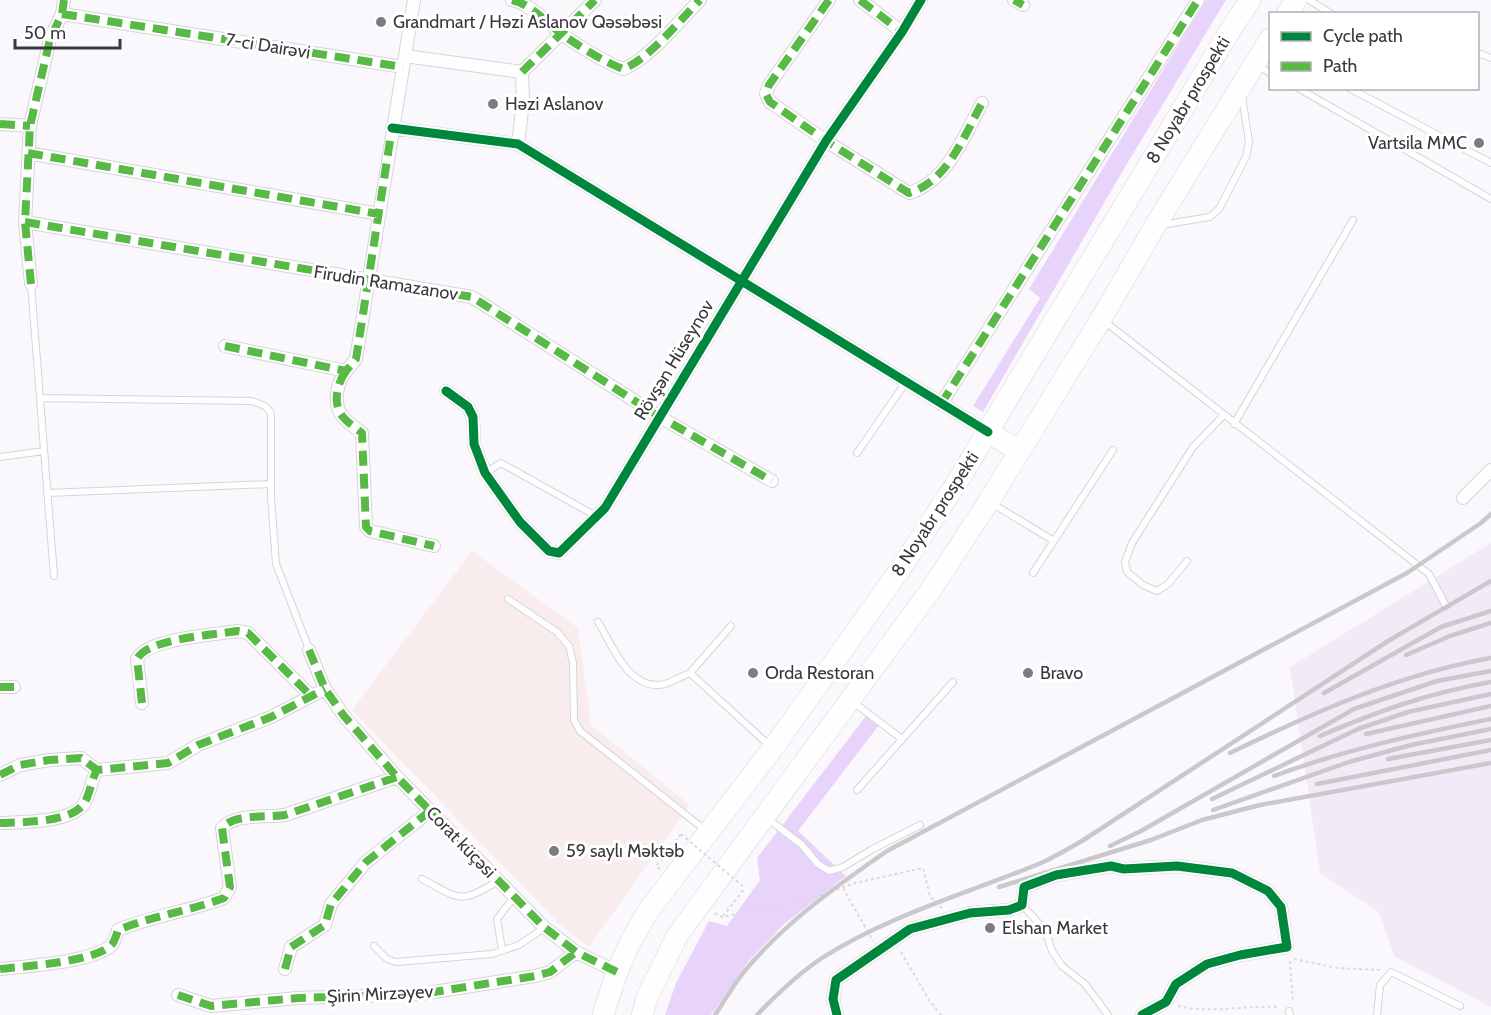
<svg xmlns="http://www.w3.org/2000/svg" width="1491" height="1015" viewBox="0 0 1491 1015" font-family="Cabin,sans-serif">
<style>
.built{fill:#f2ebf7}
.education{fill:#f9eced}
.green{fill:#e8d4fb}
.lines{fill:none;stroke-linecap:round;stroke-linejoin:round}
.service-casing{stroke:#d6d4d8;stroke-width:8}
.minor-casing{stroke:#d6d4d8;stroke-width:14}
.trunk-casing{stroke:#d6d4d8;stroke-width:22}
.path{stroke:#dadadb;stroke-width:2;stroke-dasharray:3 3;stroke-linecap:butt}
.service{stroke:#fefeff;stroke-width:6}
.minor{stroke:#fefeff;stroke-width:12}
.trunk{stroke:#fefeff;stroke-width:21}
.rail{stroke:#cac8ca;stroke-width:4.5}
.path-bridge{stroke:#dadadb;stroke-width:2;stroke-dasharray:3 3;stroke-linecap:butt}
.quiet{stroke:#58b947;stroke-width:8;stroke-dasharray:15 8;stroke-linecap:butt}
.cycleway-casing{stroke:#fff;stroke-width:13}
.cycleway{stroke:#00873e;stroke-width:9}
.poi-dot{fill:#7e7b80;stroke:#fff;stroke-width:2}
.labels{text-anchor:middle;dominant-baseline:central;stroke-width:6;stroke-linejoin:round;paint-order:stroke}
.poi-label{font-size:18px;fill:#3a383d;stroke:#fff;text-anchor:start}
.street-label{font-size:18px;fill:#3a383d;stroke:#fff}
</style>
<rect width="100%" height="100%" fill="#fbf8fd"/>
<path class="built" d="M1491 543V1007L1394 956 1379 912 1320 873 1290 667Z"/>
<path class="education" d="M472 551 578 628 591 725 690 805 589 947 560 925 352 710Z"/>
<path class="green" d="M1206 0H1226L1122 172 983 412 973 406 1040 298 1029 289Z
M866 716 879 725 798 831 846 876 783 925 748 962 711 1015H665L676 983 709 921 727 926 760 880 757 858Z"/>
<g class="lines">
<defs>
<path id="service" d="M1309 0 1332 14
M1478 53 1491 58
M1258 66 1270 73
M1298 88 1491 199
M1349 88 1491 163
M1161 225 1210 217 1219 209 1246 157 1249 142 1242 96
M31 284 54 576
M1104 321 1429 574 1446 606
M40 398 252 401 265 406 271 413V497L276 564 309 649
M1234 424 1353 220
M857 453 906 382
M0 457 44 451
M485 473 501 463 596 516
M47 493 271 484
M993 504 1054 541
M1187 561 1168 584 1157 591 1143 585 1127 572 1125 562 1132 543 1193 447 1223 416
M1033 573 1113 450
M508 599 557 632 569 646 573 663 574 720 580 731 705 830
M598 622C613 646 627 687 660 685 669 684 682 676 690 673L770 746
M690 673 731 626
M853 702 902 739
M857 790 953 682
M767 818 802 845 818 864 829 871 843 867 871 850 920 825
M422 879C460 899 459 905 498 881
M1022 905 1045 930 1052 951 1062 966 1085 984 1108 1015
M374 946 387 959 396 962 492 954 519 945 544 928
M502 950 497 919 514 897
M1289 1011 1290 1015
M1377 1015 1380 985 1391 972 1460 1006"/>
<path id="minor" d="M512 0C530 4 544 20 558 31 573 43 606 63 623 69 648 60 681 19 700 0
M829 0 769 85 766 94 770 102 826 141 909 193C948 181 964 136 982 103
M860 0 902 32
M1014 0 1023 5
M62 14 403 67
M405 56 522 72 523 102 518 144
M522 72 595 0
M0 124 30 126
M392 128 518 144 988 432
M28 153 379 214
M25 222 472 297 660 417 772 481
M31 284 25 222 30 126 50 39 62 14 64 0
M225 346 346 371 356 359 414 0
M346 371C337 383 332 404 343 417 348 423 356 428 362 433L366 527 370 531 434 546
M446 391 468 407 473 417 474 444 485 473 520 522 549 551 559 553 605 508 826 141 902 32 921 0
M941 404 1198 0
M1463 498 1491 470
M309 650 325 689 344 716 397 777 544 927 576 952 617 972
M0 687H14
M142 703 137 659C148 638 215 635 237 631L248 633 311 696
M0 775 20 765 49 760 81 758 97 770
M0 823C22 822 68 823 83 805 90 796 91 780 97 770L168 763 198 745 271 717 325 689
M0 969C24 966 100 962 113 943 115 939 117 934 118 930 152 916 189 911 224 898L230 887 222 828C235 813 266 818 285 815L397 777
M285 969 291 947 325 925 331 904 366 862 431 810
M178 995 211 1006 298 998 421 994 535 976 550 972 576 952
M837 1015 833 999 836 980 910 929 970 913 1009 910 1022 905 1024 887 1056 875 1111 866 1124 869 1177 866 1232 873 1268 891 1281 907 1287 947 1240 955 1207 964 1176 984 1166 1002 1142 1015"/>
<path id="trunk" d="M1287 14 1296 0
M988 432 1019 451
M603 1015 617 972 630 943 648 911 773 748 901 568 956 484 1231 29 1250 0
M642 1015 648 995 677 936 930 591 989 501 1101 319 1155 226 1270 39"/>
</defs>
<use href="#service" class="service-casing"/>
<use href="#minor" class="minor-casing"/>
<use href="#trunk" class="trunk-casing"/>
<path class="path" d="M660 869 656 866 681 834
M843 888 873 941
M715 913 722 917 806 900 855 883 923 868 930 896 942 908
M723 916 745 888
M901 952 929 1000 941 1015
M1294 959 1338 968 1380 970
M1290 961 1293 1003
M1178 1006C1212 1014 1245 1005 1279 1007"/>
<use href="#service" class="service"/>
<use href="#minor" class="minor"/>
<use href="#trunk" class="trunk"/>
<path class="rail" d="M1406 655 1450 636 1491 623
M1324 693 1441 627 1491 611
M1366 734 1491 706
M1320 736C1378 711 1429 693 1491 682
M1230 753C1312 713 1400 674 1491 658
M1388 759 1491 740
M1274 776C1344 750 1417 734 1491 719
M1317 784 1491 750
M1212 799 1358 729 1408 712 1491 694
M1213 810 1349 762 1411 745 1491 729
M1110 846 1141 831 1354 709 1437 681 1491 671
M999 887 1151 840 1202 820 1260 805 1491 763
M715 1015C724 1001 733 986 743 973 783 924 835 887 887 851L1407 573 1481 523 1491 514
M757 1015C777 994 798 974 822 958 889 915 969 893 1041 863 1055 857 1069 848 1082 841L1388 641 1491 581"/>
<path class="path-bridge" d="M681 834 745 888"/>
<path class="quiet" d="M512 0C530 4 544 20 558 31 573 43 606 63 623 69 648 60 681 19 700 0
M829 0 769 85 766 94 770 102 826 141 909 193C948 181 964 136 982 103
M860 0 902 32
M1014 0 1023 5
M62 14 403 67
M522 72 595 0
M0 124 30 126
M28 153 379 214
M25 222 472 297 660 417 772 481
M31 284 25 222 30 126 50 39 62 14 64 0
M225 346 346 371 356 359 392 128
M346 371C337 383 332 404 343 417 348 423 356 428 362 433L366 527 370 531 434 546
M941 404 1198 0
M309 650 325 689 344 716 397 777 544 927 576 952 617 972
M0 687H14
M142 703 137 659C148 638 215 635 237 631L248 633 311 696
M0 775 20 765 49 760 81 758 97 770
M0 823C22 822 68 823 83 805 90 796 91 780 97 770L168 763 198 745 271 717 325 689
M0 969C24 966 100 962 113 943 115 939 117 934 118 930 152 916 189 911 224 898L230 887 222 828C235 813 266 818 285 815L397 777
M285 969 291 947 325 925 331 904 366 862 431 810
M178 995 211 1006 298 998 421 994 535 976 550 972 576 952"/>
<defs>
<path id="cycleway" d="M392 128 518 144 988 432
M446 391 468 407 473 417 474 444 485 473 520 522 549 551 559 553 605 508 826 141 902 32 921 0
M837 1015 833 999 836 980 910 929 970 913 1009 910 1022 905 1024 887 1056 875 1111 866 1124 869 1177 866 1232 873 1268 891 1281 907 1287 947 1240 955 1207 964 1176 984 1166 1002 1142 1015"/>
</defs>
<use href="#cycleway" class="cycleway-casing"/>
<use href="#cycleway" class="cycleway"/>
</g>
<g class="poi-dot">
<circle cx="381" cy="22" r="6"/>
<circle cx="493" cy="104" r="6"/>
<circle cx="1479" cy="143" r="6"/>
<circle cx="753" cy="673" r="6"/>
<circle cx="1028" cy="673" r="6"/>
<circle cx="554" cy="851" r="6"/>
<circle cx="990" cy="928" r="6"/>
</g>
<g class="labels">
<g class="poi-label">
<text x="393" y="22">Grandmart / Həzi Aslanov Qəsəbəsi</text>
<text x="505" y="104">Həzi Aslanov</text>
<text x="1467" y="143" text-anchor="end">Vartsila MMC</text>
<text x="765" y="673">Orda Restoran</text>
<text x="1040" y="673">Bravo</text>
<text x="566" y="851">59 saylı Məktəb</text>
<text x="1002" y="928">Elshan Market</text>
</g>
<g class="street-label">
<text transform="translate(268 46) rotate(9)">7-ci Dairəvi</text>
<text transform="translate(1188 100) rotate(-59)">8 Noyabr prospekti</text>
<text transform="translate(386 283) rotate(9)">Firudin Ramazanov</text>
<text transform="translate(674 360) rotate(-59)">Rövşən Hüseynov</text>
<text transform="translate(935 514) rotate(-57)">8 Noyabr prospekti</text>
<text transform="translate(461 842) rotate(46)">Corat küçəsi</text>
<text transform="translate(380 994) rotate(-3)">Şirin Mirzəyev</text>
</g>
</g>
<rect x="1269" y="12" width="210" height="78" fill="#ffffff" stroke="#b0afb1" stroke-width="1.5"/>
<rect x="1281" y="32" width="30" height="9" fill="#00873e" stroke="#b0afb1" stroke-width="1.5"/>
<text x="1323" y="42" font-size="18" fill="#3a383d">Cycle path</text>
<rect x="1281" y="62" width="30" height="9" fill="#58b947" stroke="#b0afb1" stroke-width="1.5"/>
<text x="1323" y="72" font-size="18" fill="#3a383d">Path</text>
<path d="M15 39v9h105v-9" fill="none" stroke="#3a383d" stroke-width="3"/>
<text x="24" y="39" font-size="18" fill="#3a383d" stroke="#ffffff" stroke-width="4.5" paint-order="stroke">50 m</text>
</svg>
